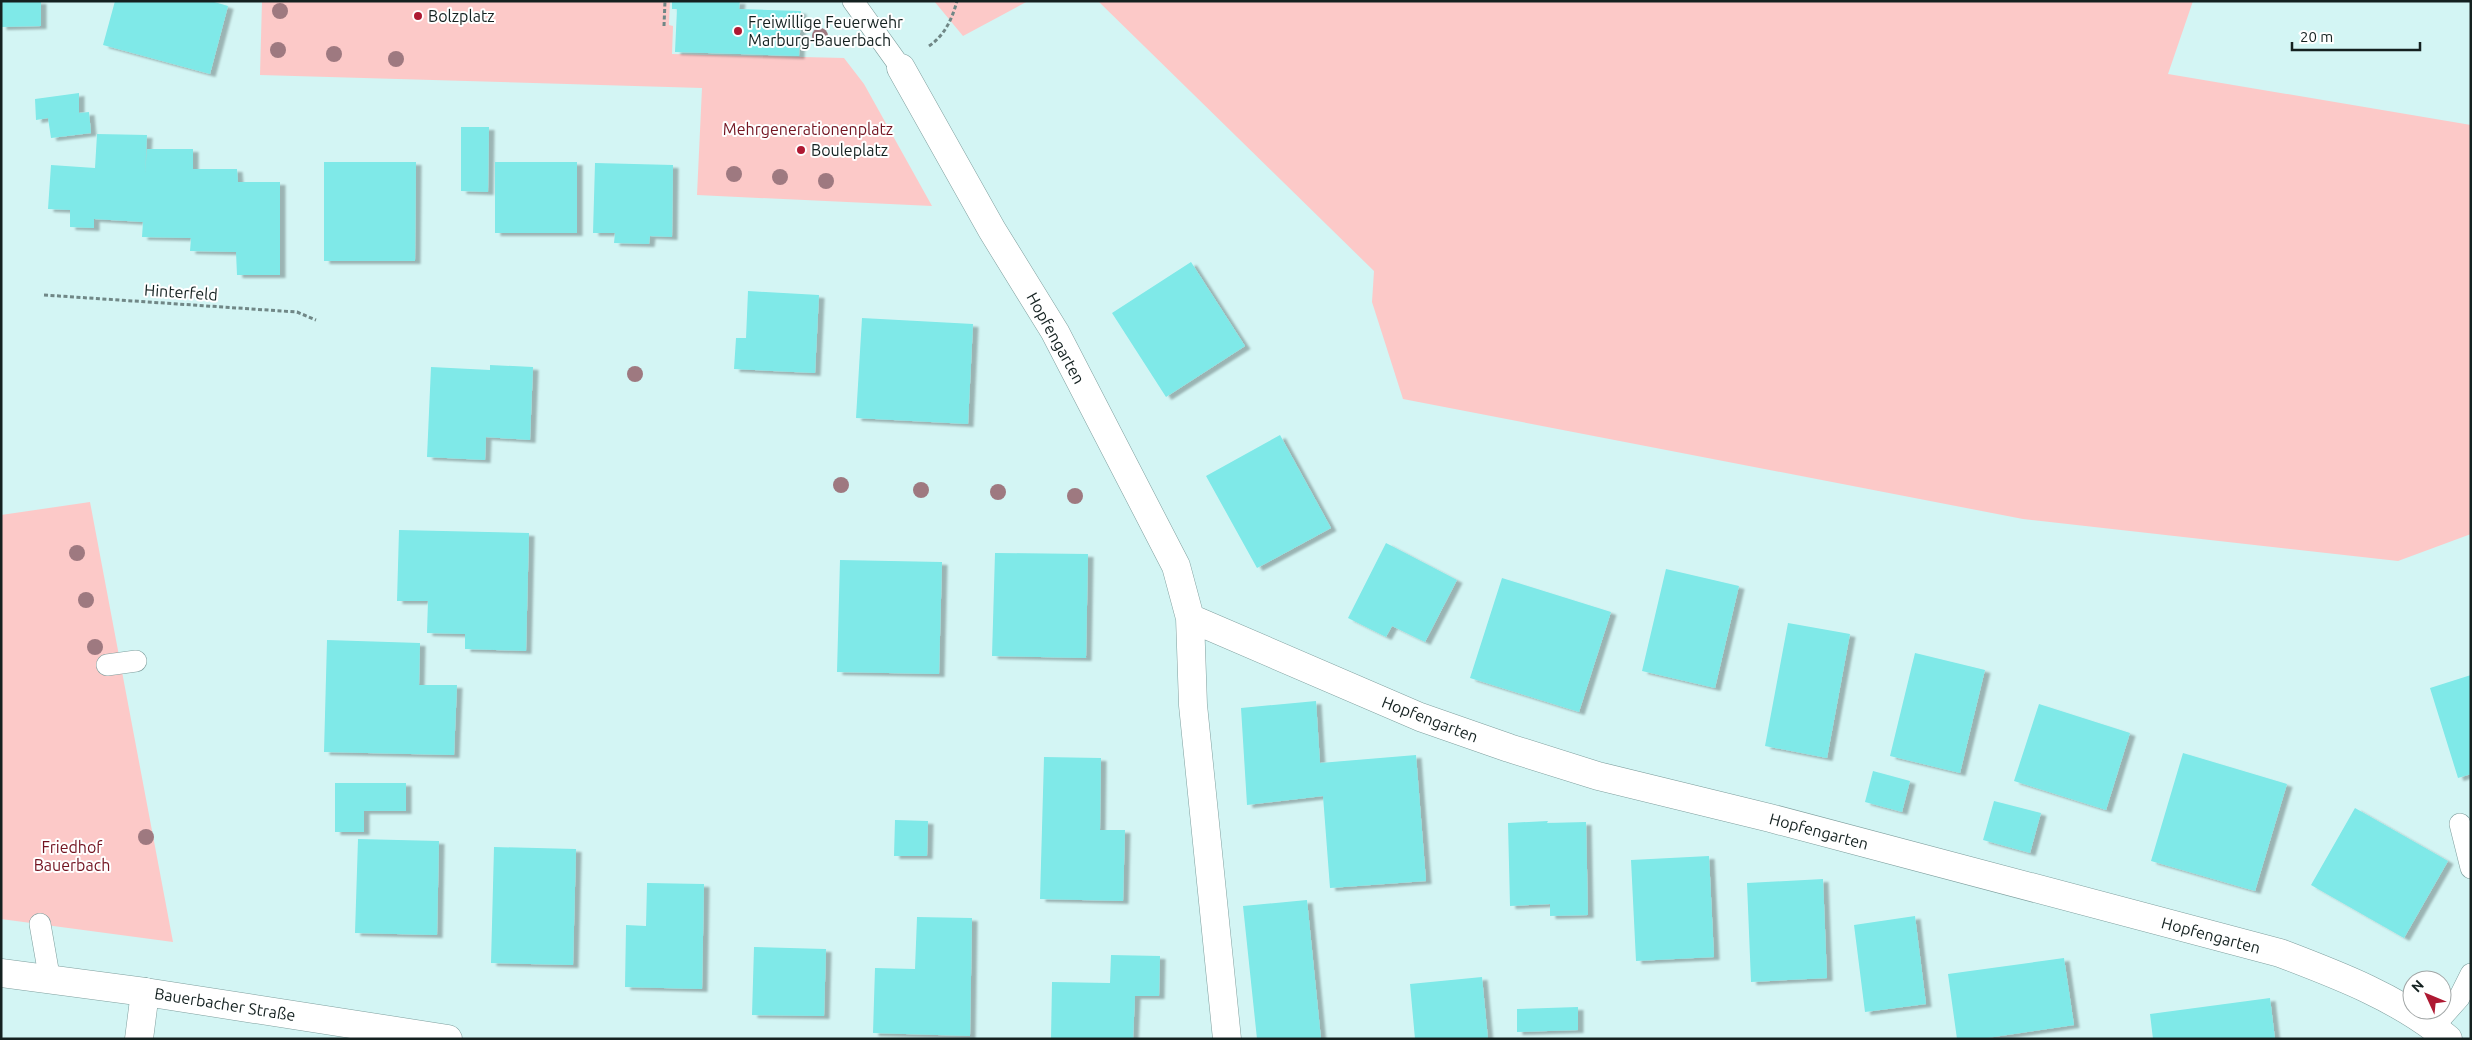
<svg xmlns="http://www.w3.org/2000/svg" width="2472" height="1040" viewBox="0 0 2472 1040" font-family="Ubuntu,sans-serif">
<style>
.green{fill:#fcc9c8}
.building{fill:#7fe9e8;filter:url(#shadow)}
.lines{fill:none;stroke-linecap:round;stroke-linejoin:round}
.lane-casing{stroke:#7f9f9e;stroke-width:22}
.street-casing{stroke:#7f9f9e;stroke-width:29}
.secondary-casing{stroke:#7f9f9e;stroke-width:29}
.path{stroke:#708786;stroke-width:3;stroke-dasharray:4 2.5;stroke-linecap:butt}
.lane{stroke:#fff;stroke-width:21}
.street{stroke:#fff;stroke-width:28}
.secondary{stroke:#fff;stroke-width:28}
.tree{fill:#9e7980}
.poi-dot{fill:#ae1932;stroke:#fff;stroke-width:2}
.labels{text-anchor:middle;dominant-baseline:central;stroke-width:4;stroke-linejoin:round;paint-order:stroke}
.poi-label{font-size:16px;fill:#142120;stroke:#fff;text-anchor:start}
.park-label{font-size:16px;fill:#731421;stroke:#fff}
.street-label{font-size:16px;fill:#142120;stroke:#fff}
</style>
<defs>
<filter id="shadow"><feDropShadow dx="5.5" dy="3" stdDeviation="1" flood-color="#0004"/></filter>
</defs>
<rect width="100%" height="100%" fill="#d3f5f4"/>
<path class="green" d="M262 1H670L669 25 673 26 672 54 844 58 864 84 932 206 697 195 702 88 260 75Z
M934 1H1028L963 36Z
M1098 1H2193L2168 74 2471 125V534L2398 561 2023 519 1403 399 1372 302 1374 271Z
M90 502 173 942 1 919V515Z"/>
<path class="building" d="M1 1H41V26L1 27Z
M115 1H211L228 6 210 74 103 45Z
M672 1H740L739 9 801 11 799 56 675 52 677 9H672Z
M79 93V113L89 112 91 133 51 138 48 118 36 120 35 99Z
M461 127H489L488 192 461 191Z
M97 134 147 135 145 174 147 149H193V169H237L238 182H280V275H237L236 252 190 251 191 238 142 237 143 222 94 219V228L70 227V210L48 209 51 165 95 168Z
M324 162H416L415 261H324Z
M495 162H577V233H495Z
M595 163 673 165 672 237 650 236 649 244 614 243 615 233H593Z
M1191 262 1245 346 1166 397 1112 313Z
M748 291 819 295 815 373 734 369 736 338H746Z
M862 318 973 324 968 424 856 418Z
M490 365 533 367 530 440 486 437 485 460 427 457 431 367 490 370Z
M1280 435 1331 528 1257 568 1206 476Z
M399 530 529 533 526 651 465 649V634L427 633 428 601H397Z
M1386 543 1457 580 1425 642 1392 626 1386 637 1348 618Z
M995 553 1088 554 1086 658 992 656Z
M840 560 942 562 939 674 837 672Z
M1666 569 1739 586 1715 688 1642 671Z
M1502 578 1611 612 1579 712 1470 678Z
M1788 623 1850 634 1827 758 1765 746Z
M327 640 420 643 419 685H457L454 755 324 752Z
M1915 653 1985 670 1960 773 1890 756Z
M2471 675V774L2458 778 2430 688Z
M1316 701 1320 763 1416 755 1426 881 1330 888 1323 796 1247 805 1241 708Z
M2039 704 2130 733 2106 810 2014 781Z
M2183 753 2287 784 2255 891 2151 861Z
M1044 757 1101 758 1100 830H1125L1123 901 1040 899Z
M1873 771 1910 781 1902 812 1865 802Z
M335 783H406V811H364V832H335Z
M1994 801 2041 813 2030 853 1983 840Z
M2355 808 2448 861 2404 938 2311 885Z
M895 820 928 821 927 856H894Z
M1548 821 1547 823 1586 822 1588 915 1550 916V904L1510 906 1508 823Z
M358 839 439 841 437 935 355 933Z
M494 847 576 849 573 965 491 963Z
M1709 856 1714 957 1636 961 1631 860Z
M1823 879 1827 978 1751 982 1747 883Z
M647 883 704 884 702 989 625 987 626 925 646 926Z
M1307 900 1321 1039H1257L1243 906Z
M1915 916 1926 1004 1865 1012 1854 925Z
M917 917 972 918 970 1036 873 1033 875 968 915 969Z
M754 947 826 949 824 1016 752 1015Z
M1111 955 1160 956 1159 996H1135L1133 1039H1051L1052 982 1110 983Z
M2064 958 2074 1025 1980 1039H1957L1948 974Z
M1482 977 1488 1039H1415L1410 984Z
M2270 998 2275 1039H2153L2150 1014Z
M1578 1007V1030L1517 1032V1009Z"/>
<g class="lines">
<defs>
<path id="lane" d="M853 1 901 68
M107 665 136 661
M2460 824 2471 868
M40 924 50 981
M2433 1027 2459 998 2471 974"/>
<path id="street" d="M901 68 992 230 1055 332 1176 566 1190 618 1193 705 1227 1039
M1190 618 1420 717 1509 748 1598 776 1770 818 2280 953C2338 975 2399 998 2448 1039
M139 1039 145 992"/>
<path id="secondary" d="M1 973 145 992 448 1039"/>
</defs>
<use href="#lane" class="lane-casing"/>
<use href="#street" class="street-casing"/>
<use href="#secondary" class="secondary-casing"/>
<path class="path" d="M664 26 665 1
M929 46C945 35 952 19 957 1
M44 295 297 312 316 320"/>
<use href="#lane" class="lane"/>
<use href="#street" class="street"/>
<use href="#secondary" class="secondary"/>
</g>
<g class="tree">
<circle cx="280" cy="11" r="8"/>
<circle cx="820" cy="36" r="8"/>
<circle cx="278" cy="50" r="8"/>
<circle cx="334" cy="54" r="8"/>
<circle cx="396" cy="59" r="8"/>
<circle cx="734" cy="174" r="8"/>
<circle cx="780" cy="177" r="8"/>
<circle cx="826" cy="181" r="8"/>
<circle cx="635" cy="374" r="8"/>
<circle cx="841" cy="485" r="8"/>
<circle cx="921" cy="490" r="8"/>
<circle cx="998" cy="492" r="8"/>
<circle cx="1075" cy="496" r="8"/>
<circle cx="77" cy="553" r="8"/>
<circle cx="86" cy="600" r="8"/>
<circle cx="95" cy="647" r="8"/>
<circle cx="146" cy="837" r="8"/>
</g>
<g class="poi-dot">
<circle cx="418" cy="16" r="5"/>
<circle cx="738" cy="31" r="5"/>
<circle cx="801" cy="150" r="5"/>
</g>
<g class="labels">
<g class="poi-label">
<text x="428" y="16">Bolzplatz</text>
<text x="748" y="22">Freiwillige Feuerwehr<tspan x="748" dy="18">Marburg-Bauerbach</tspan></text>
<text x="811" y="150">Bouleplatz</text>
</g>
<g class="park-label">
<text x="808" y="129">Mehrgenerationenplatz</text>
<text x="72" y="847">Friedhof<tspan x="72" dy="18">Bauerbach</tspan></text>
</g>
<g class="street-label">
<text transform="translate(181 292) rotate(4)">Hinterfeld</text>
<text transform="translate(1056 338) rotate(61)">Hopfengarten</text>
<text transform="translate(1430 719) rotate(21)">Hopfengarten</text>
<text transform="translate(1819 831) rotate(15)">Hopfengarten</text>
<text transform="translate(2211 935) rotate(15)">Hopfengarten</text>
<text transform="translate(225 1004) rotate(9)">Bauerbacher Straße</text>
</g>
</g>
<rect width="2472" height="1040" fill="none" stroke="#142120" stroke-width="5"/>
<g transform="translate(2427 995) rotate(314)"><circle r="24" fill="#ffffff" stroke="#a1a6a6"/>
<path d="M0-4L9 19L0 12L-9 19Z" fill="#ae1932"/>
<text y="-8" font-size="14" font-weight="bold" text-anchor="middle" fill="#142120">N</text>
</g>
<path d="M2292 42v8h128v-8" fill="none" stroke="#142120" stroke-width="2.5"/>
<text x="2300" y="42" font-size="15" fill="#142120" stroke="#ffffff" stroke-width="4" paint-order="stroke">20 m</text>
</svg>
